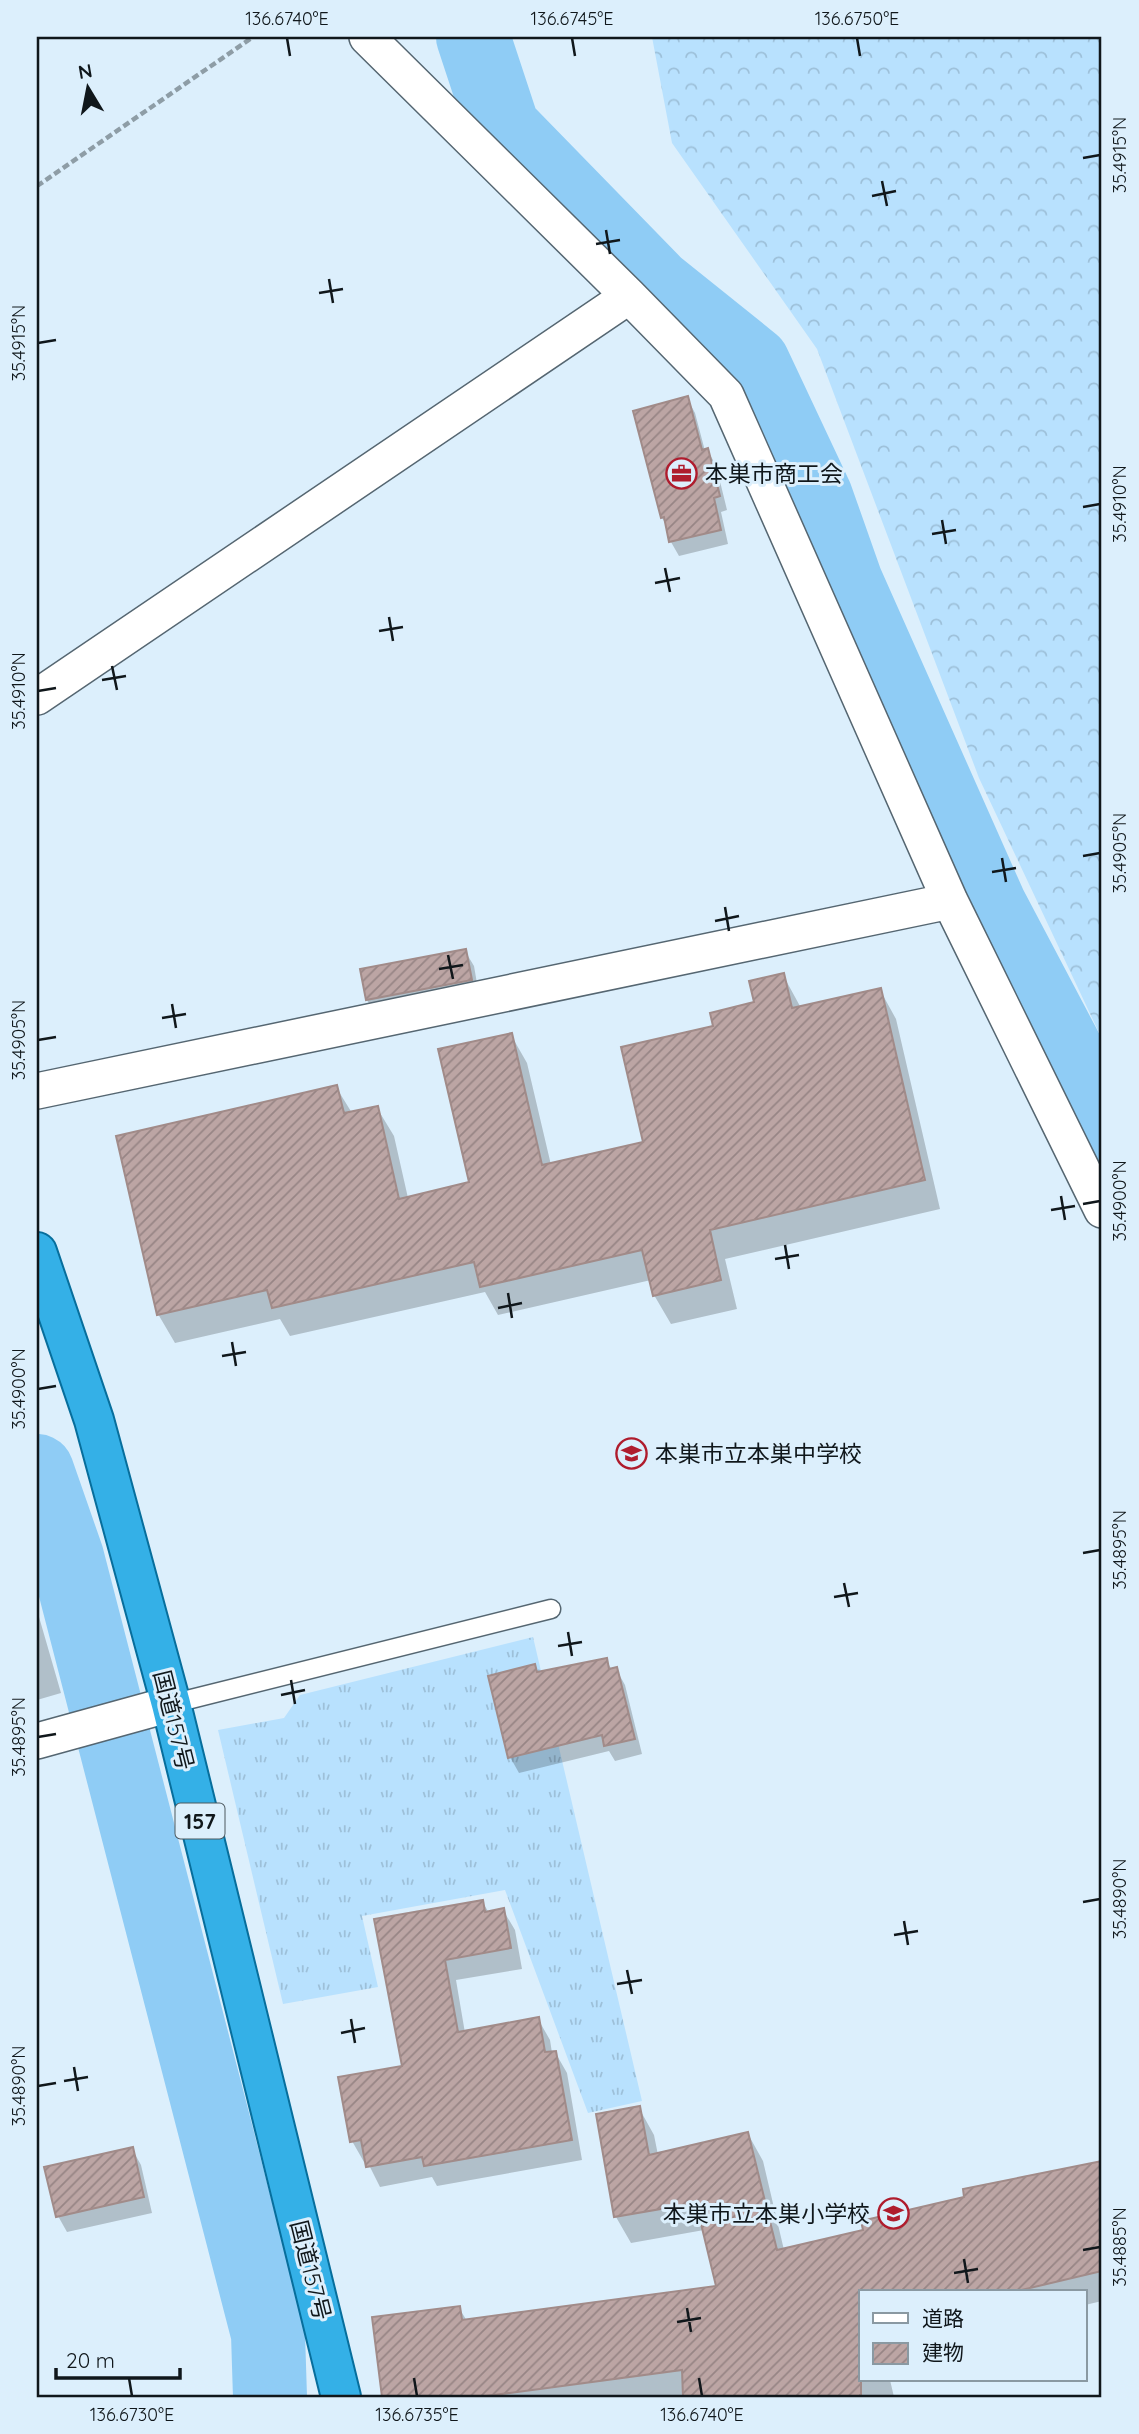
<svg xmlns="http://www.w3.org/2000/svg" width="1139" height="2434" viewBox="0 0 1139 2434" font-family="Quicksand,'Noto Sans JP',sans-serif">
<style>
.grass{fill:url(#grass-tufts)}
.forest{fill:url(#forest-crowns)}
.shadow{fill:#0003}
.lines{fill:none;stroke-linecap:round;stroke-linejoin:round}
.river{stroke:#8fccf5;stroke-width:74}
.building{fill:url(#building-hatch);stroke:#a18b89;stroke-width:2}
.service-casing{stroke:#556671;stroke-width:21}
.minor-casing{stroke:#556671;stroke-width:38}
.trunk-casing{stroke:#076e9c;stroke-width:42}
.path{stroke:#8e9da6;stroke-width:4.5;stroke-dasharray:7 3.5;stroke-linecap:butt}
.service{stroke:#fff;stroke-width:18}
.minor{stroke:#fff;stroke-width:35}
.trunk{stroke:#34b0e7;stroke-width:38}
.ticks{fill:none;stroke:#10171b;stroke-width:2.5}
.labels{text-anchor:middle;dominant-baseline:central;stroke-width:6;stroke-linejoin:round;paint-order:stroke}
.shield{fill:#dceffc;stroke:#4d585e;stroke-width:2}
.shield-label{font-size:21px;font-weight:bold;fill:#10171b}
.poi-label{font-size:23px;fill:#10171b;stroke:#dceffc;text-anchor:start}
.street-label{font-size:23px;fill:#10171b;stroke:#dceffc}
.neatline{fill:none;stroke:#10171b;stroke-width:2.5}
.ticks-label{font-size:18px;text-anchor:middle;fill:#10171b}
</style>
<defs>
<pattern id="grass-tufts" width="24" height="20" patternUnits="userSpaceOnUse" patternTransform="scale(1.75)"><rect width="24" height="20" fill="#b8e1fe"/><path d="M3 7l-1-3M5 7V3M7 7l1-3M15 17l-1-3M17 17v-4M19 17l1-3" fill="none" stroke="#9dc0d9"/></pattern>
<pattern id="forest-crowns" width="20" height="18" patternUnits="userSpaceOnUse" patternTransform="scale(1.75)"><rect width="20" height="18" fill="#b8e1fe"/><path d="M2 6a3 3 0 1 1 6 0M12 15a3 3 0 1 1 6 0" fill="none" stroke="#9dc0d9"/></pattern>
<pattern id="building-hatch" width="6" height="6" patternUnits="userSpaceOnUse" patternTransform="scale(1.75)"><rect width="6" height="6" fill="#bca5a4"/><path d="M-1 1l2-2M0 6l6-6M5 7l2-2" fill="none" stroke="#978585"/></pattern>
</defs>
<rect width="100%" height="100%" fill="#dceffc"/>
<path class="grass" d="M533 1637 642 2101 588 2113 505 1890 362 1916 378 1987 283 2004 218 1730 284 1718 300 1695Z"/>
<path class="forest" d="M652 37H1102V1039L979 778 817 349 672 143Z"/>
<path class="shadow" d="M687 398 695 413 705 451 707 450 716 465 727 510 721 512 728 544 679 556 671 542 668 527 662 518Z
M465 951 474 966 479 995 376 1016 367 1000 362 971Z
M783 975 801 1008 880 990 896 1019 940 1209 725 1259 737 1309 671 1324 654 1295 651 1280 498 1315 485 1292 290 1336 280 1319 175 1343 158 1314 336 1087 352 1113 377 1108 394 1136 408 1198 471 1184 511 1035 527 1063 551 1165 645 1143 715 1028 756 1004Z
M37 1610 61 1693 37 1700Z
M606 1660 612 1670 616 1669 625 1685 642 1754 615 1761 609 1751 519 1773 510 1757 534 1666 538 1674Z
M482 1901 489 1913 503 1910 515 1930 522 1969 456 1980 465 2033 538 2019 550 2040 552 2053 555 2052 567 2073 582 2160 437 2186 432 2177 380 2187 367 2161 364 2162 352 2141 404 2067 376 1920Z
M639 2108 654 2135 658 2155 748 2134 763 2161 784 2250 865 2231 966 2198 965 2190 1102 2162V2301L1085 2305V2292H861V2380H890L894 2397H384L374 2319 459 2308 467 2321 718 2288 704 2230 631 2243 616 2217 598 2115Z
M132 2149 141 2165 152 2213 67 2232 58 2216Z"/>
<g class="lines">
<path class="river" d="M473 37 503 128 656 285 753 363 816 497 846 582 990 906 1066 1050 1102 1125
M37 1471 67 1557 268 2334 270 2397"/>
</g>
<path class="building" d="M688 396 702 450 708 448 720 496 714 498 721 530 669 542 664 517 661 518 633 411Z
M466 949 472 980 366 1000 360 969Z
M784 973 792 1008 881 988 925 1180 710 1230 721 1280 653 1296 642 1250 480 1287 474 1262 272 1308 267 1290 157 1315 116 1136 337 1085 344 1113 378 1106 399 1199 469 1182 438 1049 512 1033 542 1165 643 1142 621 1047 713 1026 710 1013 754 1002 749 981Z
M607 1658 609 1669 617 1667 635 1739 604 1746 602 1735 508 1758 488 1676 535 1664 537 1672Z
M483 1900 485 1912 504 1908 511 1948 445 1960 458 2032 539 2017 545 2052 556 2051 572 2140 424 2166 422 2157 366 2167 361 2140 350 2142 338 2077 402 2066 374 1919Z
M640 2106 649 2155 748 2132 777 2250 863 2230 861 2221 964 2197 963 2189 1102 2161V2271L1013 2292H861V2397H683L682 2370 479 2397H382L372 2317 460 2306 462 2320 716 2286 696 2203 614 2217 596 2114Z
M133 2147 144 2197 56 2217 44 2167Z"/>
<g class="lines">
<defs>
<path id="service" d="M171 1704 551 1609"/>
<path id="minor" d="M367 37 629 296 726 395 950 901 1102 1210
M37 697 629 296
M37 1091 950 901
M37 1741 171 1704"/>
<path id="trunk" d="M37 1252 94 1420 171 1704 341 2397"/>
</defs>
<use href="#service" class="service-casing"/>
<use href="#minor" class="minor-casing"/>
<use href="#trunk" class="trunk-casing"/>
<path class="path" d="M37 186 253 37"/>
<use href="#service" class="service"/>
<use href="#minor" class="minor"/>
<use href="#trunk" class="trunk"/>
</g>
<path class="ticks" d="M287 38 290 56M572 38 575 56M857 38 860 56M1083 158 1100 155M882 181 887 206M872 196 896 191M606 230 610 254M596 244 620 240M329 279 333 303M319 293 343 289M38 343 56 340M1083 507 1100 504M942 520 946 544M932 534 956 530M665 568 670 592M655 583 680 578M389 617 393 641M379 631 403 627M112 666 117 690M102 680 126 676M38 691 56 688M1083 856 1100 853M1002 858 1006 882M992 872 1016 868M725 907 729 931M715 921 739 916M448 955 453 979M439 969 463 965M172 1004 176 1028M162 1018 186 1014M38 1040 56 1037M1061 1196 1065 1220M1083 1204 1100 1201M1051 1210 1075 1206M785 1245 789 1269M775 1259 799 1255M508 1293 512 1318M498 1308 522 1303M232 1342 236 1366M222 1356 246 1352M38 1389 56 1386M1083 1553 1100 1550M844 1583 849 1607M834 1597 858 1593M568 1632 572 1656M558 1646 582 1642M291 1680 295 1704M281 1695 305 1690M38 1737 56 1734M1083 1902 1100 1899M904 1921 908 1945M894 1935 918 1931M627 1970 632 1994M617 1984 642 1980M351 2019 355 2043M341 2033 365 2028M74 2067 78 2091M64 2081 88 2077M38 2086 56 2083M1083 2250 1100 2247M964 2259 968 2283M954 2273 978 2269M687 2308 691 2332M677 2322 701 2318M129 2378 132 2396M414 2378 417 2396M699 2378 702 2396"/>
<defs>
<symbol id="office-ring" viewBox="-11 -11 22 22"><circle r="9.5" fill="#dceffc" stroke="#af1c2d" stroke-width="1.5"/><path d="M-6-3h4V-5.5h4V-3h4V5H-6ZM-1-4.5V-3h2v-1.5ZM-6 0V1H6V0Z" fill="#af1c2d"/></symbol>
<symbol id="school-ring" viewBox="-11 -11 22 22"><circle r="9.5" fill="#dceffc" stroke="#af1c2d" stroke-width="1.5"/><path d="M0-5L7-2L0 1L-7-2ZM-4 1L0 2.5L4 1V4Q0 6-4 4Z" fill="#af1c2d"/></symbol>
</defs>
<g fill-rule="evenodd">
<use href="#office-ring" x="664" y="456" width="35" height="35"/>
<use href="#school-ring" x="614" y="1436" width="35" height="35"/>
<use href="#school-ring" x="876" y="2196" width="35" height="35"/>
</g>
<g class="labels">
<rect class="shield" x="175.5" y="1803.5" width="49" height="35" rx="5"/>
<g class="shield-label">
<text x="200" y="1821">157</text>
</g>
<g class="poi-label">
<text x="705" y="473">本巣市商工会</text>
<text x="655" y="1453">本巣市立本巣中学校</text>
<text x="870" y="2213" text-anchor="end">本巣市立本巣小学校</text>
</g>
<g class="street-label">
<text transform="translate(174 1720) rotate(76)">国道157号</text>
<text transform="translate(311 2270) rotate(76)">国道157号</text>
</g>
</g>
<rect width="1139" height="2434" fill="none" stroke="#dceffc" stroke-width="77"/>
<rect x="859" y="2290" width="228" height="91" fill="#dceffc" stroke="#8a99a2" stroke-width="2"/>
<rect x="873" y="2313" width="35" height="10" fill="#ffffff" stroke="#8a99a2" stroke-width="2"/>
<text x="922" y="2326" font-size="21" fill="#10171b">道路</text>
<rect x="873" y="2343" width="35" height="21" fill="url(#building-hatch)" stroke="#8a99a2" stroke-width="2"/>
<text x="922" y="2360" font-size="21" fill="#10171b">建物</text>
<g transform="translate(88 88) rotate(350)" stroke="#dceffc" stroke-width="5" paint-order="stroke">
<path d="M0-5L12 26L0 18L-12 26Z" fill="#10171b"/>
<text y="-10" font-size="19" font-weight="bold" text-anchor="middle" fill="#10171b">N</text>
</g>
<path d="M56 2368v10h124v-10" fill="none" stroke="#10171b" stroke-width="3.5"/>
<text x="66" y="2368" font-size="21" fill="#10171b" stroke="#dceffc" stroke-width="5" paint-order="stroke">20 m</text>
<rect x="38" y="38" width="1062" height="2358" class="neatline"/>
<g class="ticks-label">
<text x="287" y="25">136.6740°E</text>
<text x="572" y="25">136.6745°E</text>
<text x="857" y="25">136.6750°E</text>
<text transform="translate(1120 155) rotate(-90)" y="6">35.4915°N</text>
<text transform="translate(19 343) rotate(-90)" y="6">35.4915°N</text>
<text transform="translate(1120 504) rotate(-90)" y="6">35.4910°N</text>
<text transform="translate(19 691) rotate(-90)" y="6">35.4910°N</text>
<text transform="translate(1120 853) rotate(-90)" y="6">35.4905°N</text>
<text transform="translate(19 1040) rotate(-90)" y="6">35.4905°N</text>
<text transform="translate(1120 1201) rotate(-90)" y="6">35.4900°N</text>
<text transform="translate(19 1389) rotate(-90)" y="6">35.4900°N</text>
<text transform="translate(1120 1550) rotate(-90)" y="6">35.4895°N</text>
<text transform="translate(19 1737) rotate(-90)" y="6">35.4895°N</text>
<text transform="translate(1120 1899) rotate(-90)" y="6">35.4890°N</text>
<text transform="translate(19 2086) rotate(-90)" y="6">35.4890°N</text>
<text transform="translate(1120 2247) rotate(-90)" y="6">35.4885°N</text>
<text x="132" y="2421">136.6730°E</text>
<text x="417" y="2421">136.6735°E</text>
<text x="702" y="2421">136.6740°E</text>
</g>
</svg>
